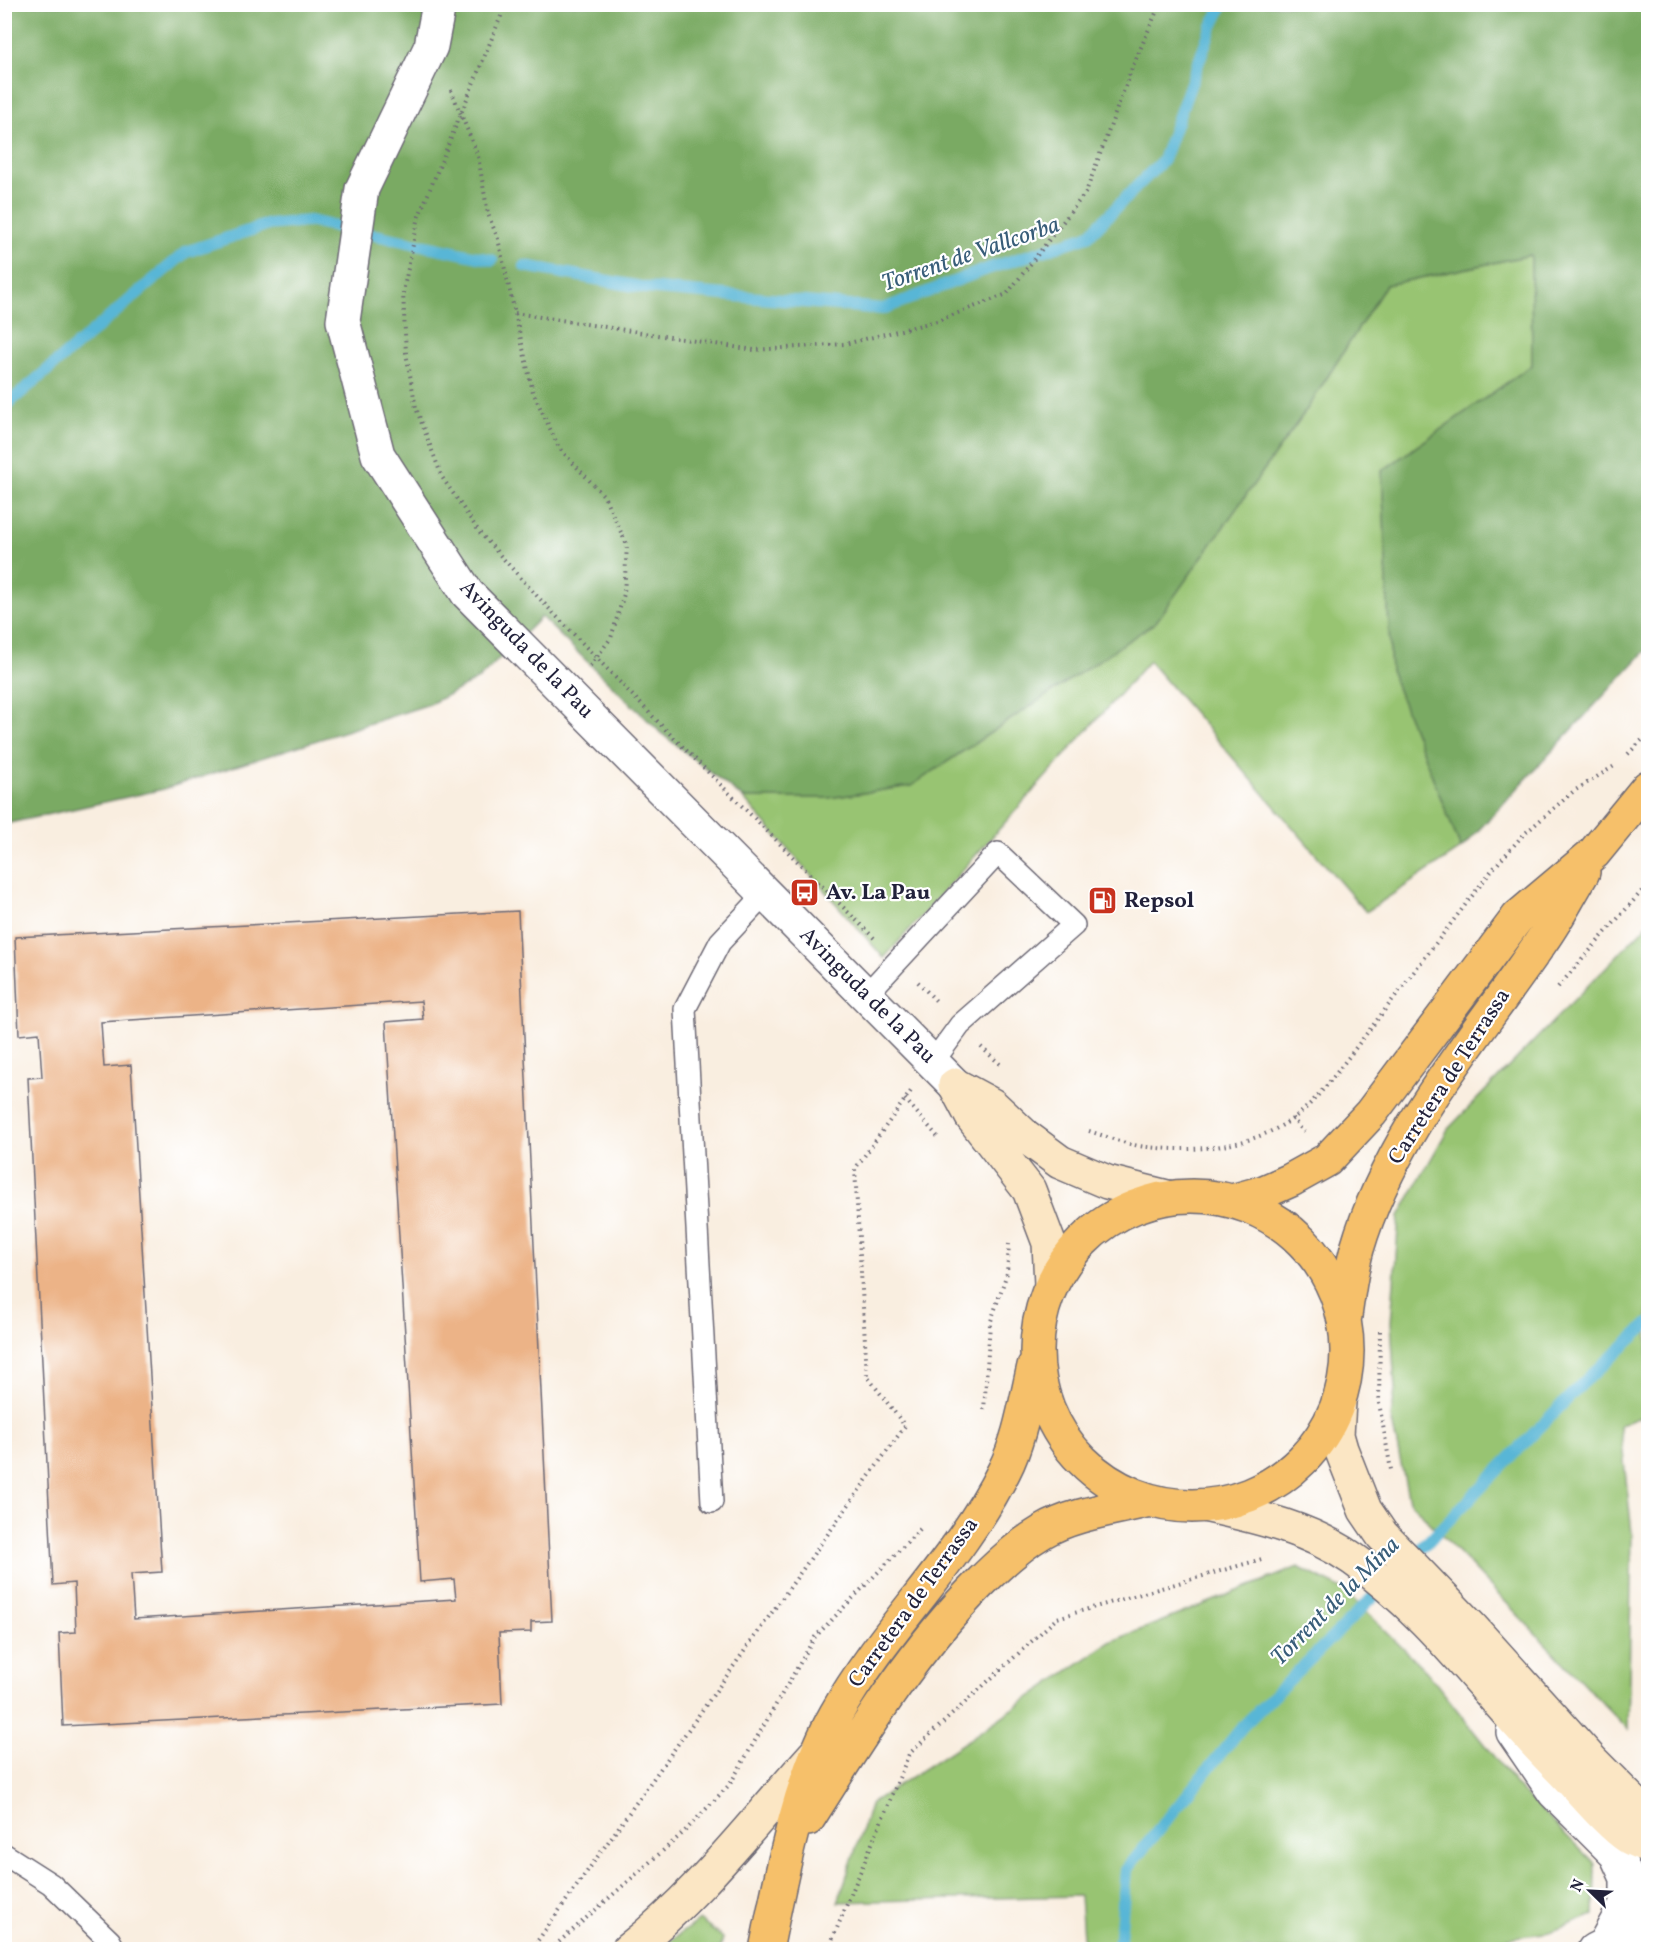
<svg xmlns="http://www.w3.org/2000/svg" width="1653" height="1954" viewBox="0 0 1653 1954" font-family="Vollkorn,serif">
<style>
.green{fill:#98c472;stroke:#5d7356;stroke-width:1.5}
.forest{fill:#7aaa64;stroke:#4e6650;stroke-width:1.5}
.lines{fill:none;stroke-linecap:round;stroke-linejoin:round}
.stream{stroke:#58b6d6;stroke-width:12}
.building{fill:#ecb387;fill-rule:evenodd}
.lane-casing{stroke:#6d6975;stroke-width:24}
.street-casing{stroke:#6d6975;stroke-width:36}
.secondary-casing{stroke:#6d6975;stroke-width:36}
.primary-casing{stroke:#6d6975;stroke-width:36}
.path{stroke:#6d6975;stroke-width:4;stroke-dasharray:1.5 4.5;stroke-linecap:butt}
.lane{stroke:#fff;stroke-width:21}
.street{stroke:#fff;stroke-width:33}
.secondary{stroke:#fbe6c4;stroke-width:33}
.primary{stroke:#f6c06b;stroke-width:33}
.labels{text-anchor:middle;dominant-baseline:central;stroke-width:4.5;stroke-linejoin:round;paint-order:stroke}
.street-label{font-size:22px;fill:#22223b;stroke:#fff}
.poi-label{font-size:22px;font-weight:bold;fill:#22223b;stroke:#fff;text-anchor:start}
.water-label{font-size:24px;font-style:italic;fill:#385d79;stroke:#fff}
</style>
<rect width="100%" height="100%" fill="#fff"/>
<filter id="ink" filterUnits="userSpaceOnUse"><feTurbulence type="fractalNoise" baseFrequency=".0167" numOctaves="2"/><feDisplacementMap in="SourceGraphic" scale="12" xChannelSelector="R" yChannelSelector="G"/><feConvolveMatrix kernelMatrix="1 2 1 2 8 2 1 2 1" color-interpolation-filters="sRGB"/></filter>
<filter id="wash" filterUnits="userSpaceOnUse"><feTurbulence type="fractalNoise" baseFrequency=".008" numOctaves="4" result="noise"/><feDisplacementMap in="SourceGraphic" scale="24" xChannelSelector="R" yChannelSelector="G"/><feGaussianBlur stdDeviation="1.35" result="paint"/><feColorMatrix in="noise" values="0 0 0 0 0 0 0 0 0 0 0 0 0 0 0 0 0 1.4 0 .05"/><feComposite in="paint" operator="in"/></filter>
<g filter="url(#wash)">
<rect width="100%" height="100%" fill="#f9eee0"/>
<path class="green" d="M1531 255 1532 365 1382 471 1391 672 1461 849 1366 912 1149 661 884 958 743 798H828L911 786 1156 622 1307 409 1386 285Z
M1648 924V1414L1620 1425 1632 1533 1628 1730 1409 1501 1391 1417 1395 1390 1391 1322 1399 1216 1448 1129Z
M1298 1567 1344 1590 1428 1673 1517 1786 1595 1864 1594 1915 1550 1932 1425 1950H1084L1080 1896 838 1902 871 1803 968 1740 1110 1642Z
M699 1920 723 1938 720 1949H659Z"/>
<path class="forest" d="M4 5H1648V648L1461 849 1391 672 1382 471 1532 365 1531 255 1386 285 1307 409 1156 622 911 786 828 798H743L662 734 541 617 479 679 430 704 164 789 5 824Z"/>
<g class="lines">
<path class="stream" d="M525 266 646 288 883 309 987 269 1088 236 1163 160 1211 28 1223 4
M4 407 186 252 266 225 310 221 492 260
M1409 1561 1583 1383 1648 1324
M1119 1950 1126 1870 1243 1726 1384 1586"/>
</g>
<g id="blocks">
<path class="building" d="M518 911 552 1621 531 1622V1632L499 1633 502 1704 63 1726 59 1633 76 1632 74 1583 53 1585 28 1078 42 1077 39 1033 19 1035 15 937ZM421 1001 423 1019 386 1022 420 1582 454 1579 456 1599 134 1619 131 1574 162 1572 131 1065 104 1067 101 1022Z"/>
</g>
</g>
<g filter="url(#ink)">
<use href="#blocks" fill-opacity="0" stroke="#6d6975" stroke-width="1.5"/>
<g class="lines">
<defs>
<path id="lane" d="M866 995 998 853 1074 925 960 1025 933 1062
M712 1502 685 1009 720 942 765 894
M4 1854 51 1884 110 1941 115 1950"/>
<path id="street" d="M439 4 431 46 362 189 343 321 378 455 467 593 955 1085
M1513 1732 1554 1792 1616 1854 1627 1878V1903
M1604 1945 1627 1903 1644 1890
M1594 1950 1604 1945 1623 1942 1648 1922"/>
<path id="secondary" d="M955 1085 992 1105 1025 1136 1060 1162 1107 1182 1167 1197
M955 1085 972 1117 1029 1190 1049 1243 1051 1285
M1339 1402 1337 1435 1341 1449 1365 1510 1382 1535 1473 1629 1593 1762 1648 1817
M1208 1506C1258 1517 1310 1529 1353 1559 1434 1615 1490 1700 1560 1769 1578 1787 1608 1824 1628 1837 1634 1841 1642 1843 1648 1846
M628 1950C699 1895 755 1820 815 1754"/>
<path id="primary" d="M1037 1351a155 155 0 1 1 310 0a155 155 0 1 1-310 0Z
M1232 1201 1264 1192 1291 1180 1327 1160 1371 1113 1518 917 1594 853 1648 787
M1345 1316C1348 1294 1351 1271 1357 1249 1391 1132 1476 1038 1543 939 1558 918 1570 894 1583 872
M808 1819C860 1737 910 1654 979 1584 998 1565 1018 1546 1042 1532 1072 1514 1113 1509 1146 1501
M766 1950C781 1876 799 1779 836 1714 884 1628 960 1560 1004 1471 1020 1440 1026 1400 1034 1366"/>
</defs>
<use href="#lane" class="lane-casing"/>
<use href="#street" class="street-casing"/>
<use href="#secondary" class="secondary-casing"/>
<use href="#primary" class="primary-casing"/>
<path class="path" d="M503 4 501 16 419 216 403 292 406 353 416 408 442 477 480 533 537 596 661 725 875 939
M451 90 478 156 488 214 498 239 533 392 559 448 604 496 627 545 624 594 611 638 590 666
M515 313 754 350 845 344 937 321 1007 294 1086 192 1132 68 1160 4
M1628 754 1648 734
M918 982 938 1003
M1558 987 1648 884
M981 1047 1002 1066
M905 1099 938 1137
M1292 1118 1304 1132
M1089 1131C1108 1137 1127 1145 1147 1147 1199 1153 1257 1147 1299 1114 1310 1105 1319 1094 1328 1084L1492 870 1523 835 1574 791 1616 765
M1380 1331 1379 1403 1391 1470
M984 1410 990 1324 1007 1273 1009 1244
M531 1950 905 1426 867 1376 855 1169 911 1091
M550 1950 683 1833 730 1784 815 1637 922 1527
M828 1950 909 1754 1057 1618 1262 1559"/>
<use href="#lane" class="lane"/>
<use href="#street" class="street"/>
<use href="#secondary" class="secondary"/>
<use href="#primary" class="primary"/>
</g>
</g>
<defs>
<symbol id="bus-square" viewBox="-11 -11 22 22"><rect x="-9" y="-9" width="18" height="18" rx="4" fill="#c8321e" stroke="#fff"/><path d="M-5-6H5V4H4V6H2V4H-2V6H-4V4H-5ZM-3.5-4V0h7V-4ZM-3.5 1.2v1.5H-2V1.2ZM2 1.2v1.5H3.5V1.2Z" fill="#fff"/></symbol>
<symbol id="fuel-square" viewBox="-11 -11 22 22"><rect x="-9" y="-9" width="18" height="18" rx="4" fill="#c8321e" stroke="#fff"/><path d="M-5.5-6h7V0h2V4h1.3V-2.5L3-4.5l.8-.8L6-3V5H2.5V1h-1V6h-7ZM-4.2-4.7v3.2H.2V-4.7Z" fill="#fff"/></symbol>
</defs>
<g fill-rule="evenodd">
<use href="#bus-square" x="788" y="876" width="33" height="33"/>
<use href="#fuel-square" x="1086" y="884" width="33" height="33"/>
</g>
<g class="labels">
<g class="street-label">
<text transform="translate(526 650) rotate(46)">Avinguda de la Pau</text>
<text transform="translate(867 996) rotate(45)">Avinguda de la Pau</text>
<text transform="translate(1450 1077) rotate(-57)">Carretera de Terrassa</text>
<text transform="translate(914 1603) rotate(-54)">Carretera de Terrassa</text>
</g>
<g class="poi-label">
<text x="826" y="893">Av. La Pau</text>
<text x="1124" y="901">Repsol</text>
</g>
<g class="water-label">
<text transform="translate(971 255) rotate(-19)">Torrent de Vallcorba</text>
<text transform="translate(1336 1602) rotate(-45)">Torrent de la Mina</text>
</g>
</g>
<rect width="1653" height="1954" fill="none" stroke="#fff" stroke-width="24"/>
<g transform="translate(1590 1891) rotate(294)" stroke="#ffffff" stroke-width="4.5" paint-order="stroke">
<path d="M0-4.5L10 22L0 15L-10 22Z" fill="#22223b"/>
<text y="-9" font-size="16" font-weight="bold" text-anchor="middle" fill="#22223b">N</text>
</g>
</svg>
